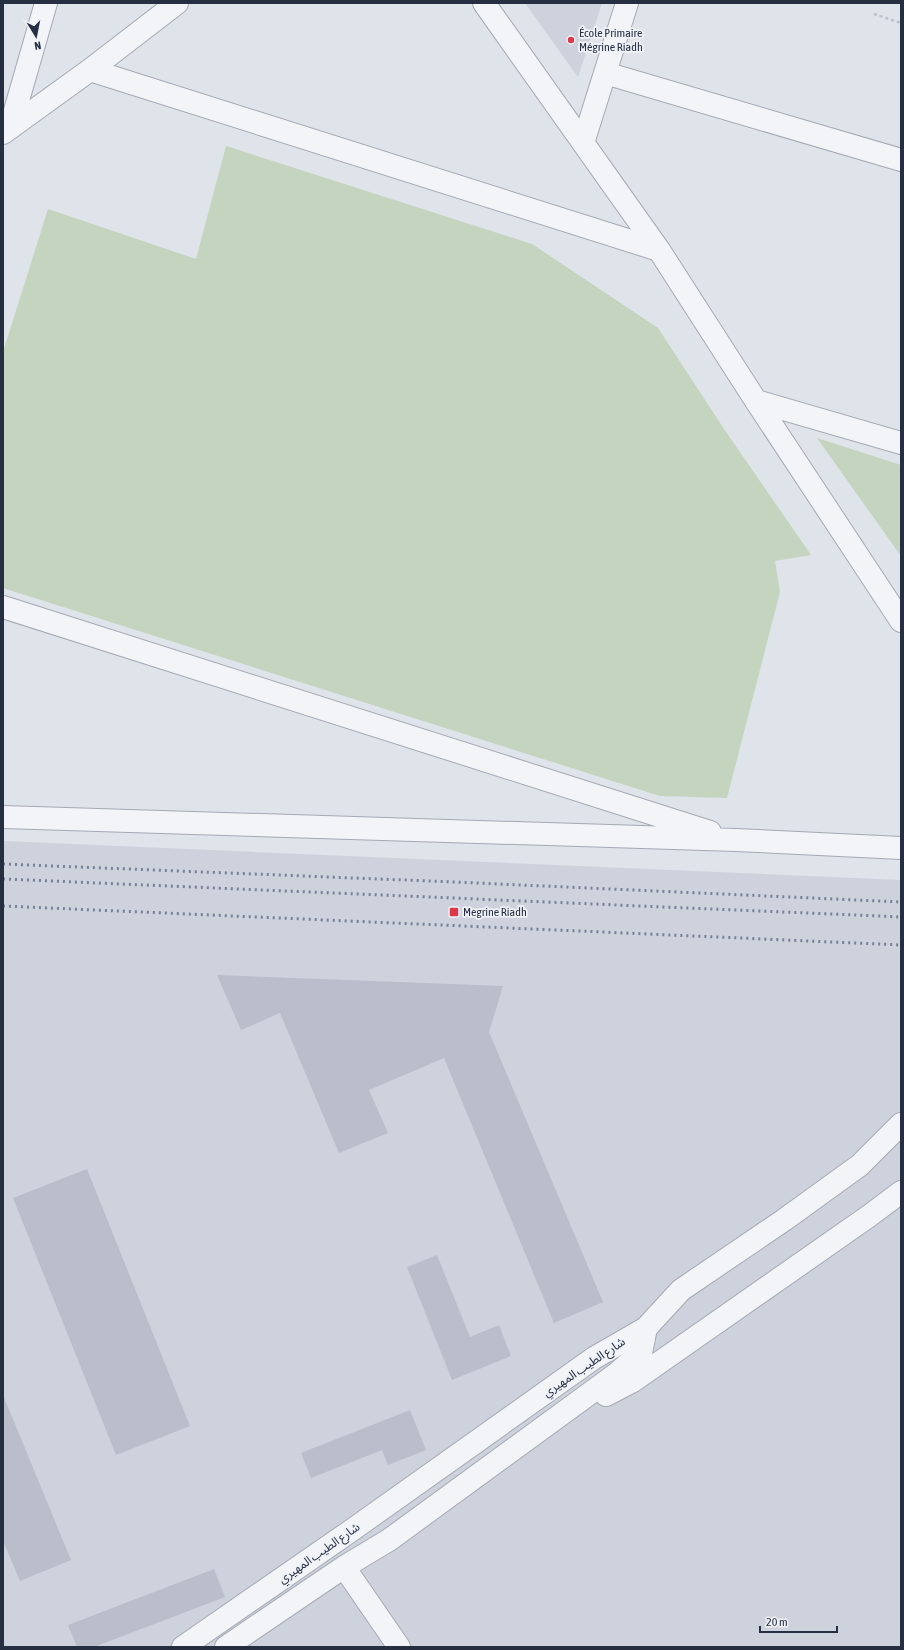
<svg xmlns="http://www.w3.org/2000/svg" width="904" height="1650" viewBox="0 0 904 1650" font-family="'Asap Condensed','Noto Sans Arabic',sans-serif">
<style>
.built{fill:#cdd2dc}
.green{fill:#c4d4bf}
.building{fill:#b9beca}
.lines{fill:none;stroke-linecap:round;stroke-linejoin:round}
.minor-casing{stroke:#a4a9b4;stroke-width:24}
.path{stroke:#bdc1c9;stroke-width:2.5;stroke-dasharray:3 3;stroke-linecap:butt}
.minor{stroke:#f2f4f8;stroke-width:22}
.rail{stroke:#778195;stroke-width:3;stroke-dasharray:2 4;stroke-linecap:butt}
.poi-dot{fill:#da394a;stroke:#eff2f7;stroke-width:1.5}
.labels{text-anchor:middle;dominant-baseline:central;stroke-width:3.5;stroke-linejoin:round;paint-order:stroke}
.poi-label{font-size:12px;fill:#262f42;stroke:#eff2f7;text-anchor:start}
.street-label{font-size:12px;fill:#262f42;stroke:#eff2f7}
</style>
<rect width="100%" height="100%" fill="#dfe3ea"/>
<path class="built" d="M525 3H602L578 77Z
M3 841 901 880V1647H3Z"/>
<path class="green" d="M226 146 532 244 658 328 724 429 811 555 775 561 780 592 727 798 660 796 3 588V352L48 209 196 259Z
M817 438 901 465V556Z"/>
<path class="building" d="M217 975 503 986 489 1032 603 1302 554 1323 444 1058 369 1090 388 1133 339 1153 280 1013 241 1030Z
M87 1169 190 1426 116 1455 13 1198Z
M437 1255 470 1337 499 1325 511 1356 452 1380 407 1267Z
M3 1395 71 1560 20 1581 3 1541Z
M410 1410 426 1450 388 1465 382 1450 311 1478 301 1453Z
M214 1569 225 1597 94 1647H77L68 1625Z"/>
<g class="lines">
<defs>
<path id="minor" d="M484 3 659 250 756 401 901 621
M90 70 659 250
M605 73 901 160
M10 128 46 3
M3 133 90 70 177 3
M583 143 627 3
M756 401 901 443
M3 607 710 832
M3 817 736 840 901 848
M606 1395 633 1381 869 1216 901 1192
M344 1567 399 1647
M183 1647 352 1530 594 1358 646 1328 681 1290 784 1220 860 1165 901 1124
M226 1647 344 1567 389 1540 615 1375 641 1353 646 1328"/>
</defs>
<use href="#minor" class="minor-casing"/>
<path class="path" d="M874 14 901 23"/>
<use href="#minor" class="minor"/>
<path class="rail" d="M3 864 454 882 901 902
M3 879 901 917
M3 906 901 945"/>
</g>
<g class="poi-dot">
<circle cx="571" cy="40" r="4"/>
<rect x="449" y="907" width="10" height="10" rx="2"/>
</g>
<g class="labels">
<g class="poi-label">
<text x="579" y="33">École Primaire<tspan x="579" dy="14">Mégrine Riadh</tspan></text>
<text x="463" y="912">Megrine Riadh</text>
</g>
<g class="street-label">
<text transform="translate(584 1367) rotate(-34)">شارع الطيب المهيري</text>
<text transform="translate(319 1553) rotate(-35)">شارع الطيب المهيري</text>
</g>
</g>
<rect width="904" height="1650" fill="none" stroke="#262f42" stroke-width="8"/>
<g transform="translate(36 36) rotate(170)" stroke="#eff2f7" stroke-width="3" paint-order="stroke">
<path d="M0-3L7 15L0 10L-7 15Z" fill="#262f42"/>
<text y="-6" font-size="11" font-weight="bold" text-anchor="middle" fill="#262f42">N</text>
</g>
<path d="M760 1626v6h77v-6" fill="none" stroke="#262f42" stroke-width="2"/>
<text x="766" y="1626" font-size="12" fill="#262f42" stroke="#eff2f7" stroke-width="3" paint-order="stroke">20 m</text>
</svg>
